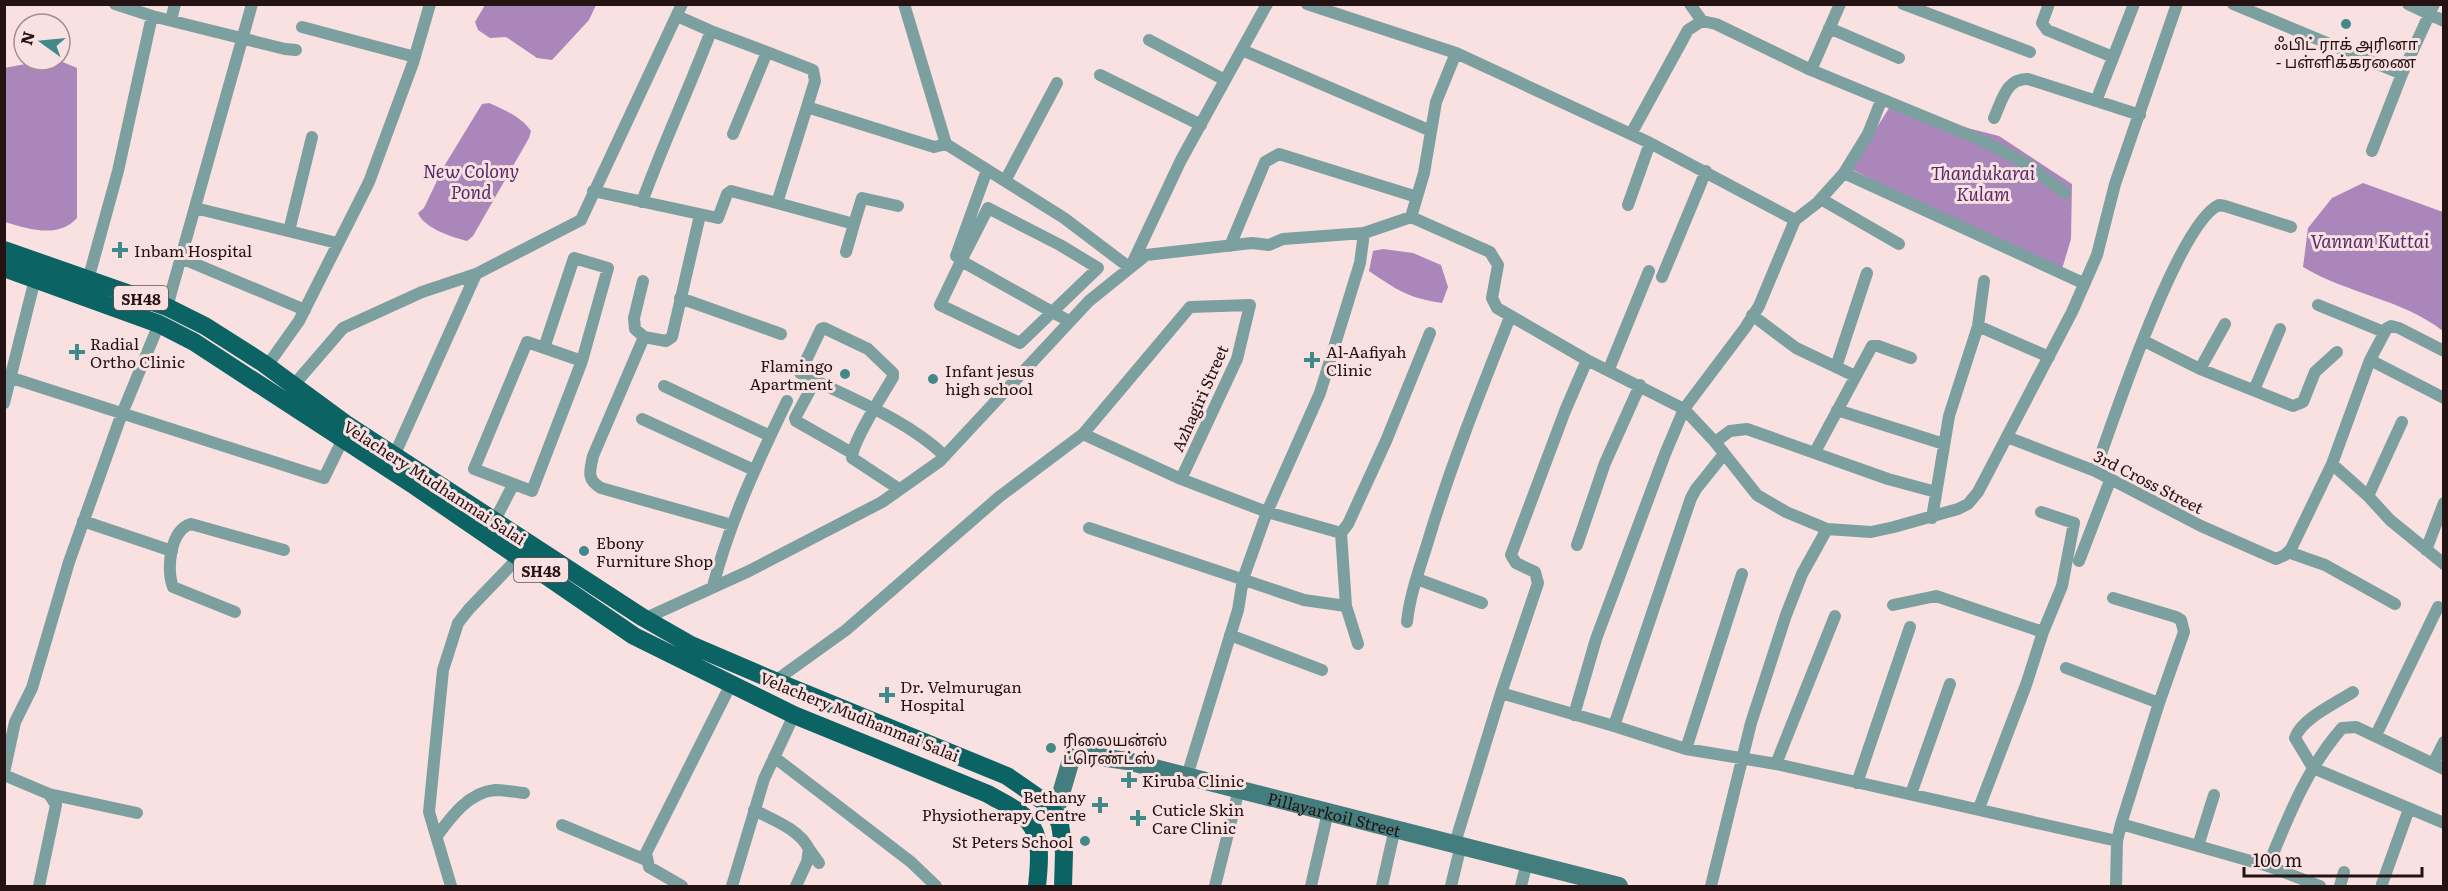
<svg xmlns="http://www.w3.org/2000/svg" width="2448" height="891" viewBox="0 0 2448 891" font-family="Literata,'Noto Sans Tamil',serif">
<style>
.water{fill:#ab86bb}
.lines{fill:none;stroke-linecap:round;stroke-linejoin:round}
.street{stroke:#7ca09f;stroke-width:12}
.secondary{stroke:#447d7d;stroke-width:18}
.primary{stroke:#0c6364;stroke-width:18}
.poi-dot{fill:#428a8a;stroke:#f9e1e2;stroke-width:2}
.labels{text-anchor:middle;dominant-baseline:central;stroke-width:6;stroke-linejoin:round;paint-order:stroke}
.shield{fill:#f9e1e2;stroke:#655051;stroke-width:1.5}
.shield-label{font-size:15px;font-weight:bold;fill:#251213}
.poi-label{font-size:16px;fill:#251213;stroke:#f9e1e2;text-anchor:start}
.street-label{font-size:16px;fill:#251213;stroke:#f9e1e2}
.water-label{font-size:18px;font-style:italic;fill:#592a6b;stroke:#f9e1e2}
</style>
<rect width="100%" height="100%" fill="#f9e1e2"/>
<path class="water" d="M485 5V4L596 5 589 20 552 60 537 58 506 37 490 38 478 30 475 22Z
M47 60H58L77 68V218C58 239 29 229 5 222L4 68Z
M489 103C504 110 522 117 531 131L529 138 473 236 467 241C452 237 425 229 418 213L424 208 443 168 482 104Z
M1889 108 1999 136 2072 184 2071 239 2062 269 2044 267 1851 169Z
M2363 183 2443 212V331C2402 299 2348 294 2303 267L2308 228 2332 198Z
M1383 249 1413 253 1441 265 1448 287 1442 303C1408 298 1397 290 1369 271L1373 251Z"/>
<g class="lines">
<path class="street" d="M115 4 152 16
M904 4 946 144 1064 218 1130 268 1181 160 1267 4
M1307 4 1456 53
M1690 4 1702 21
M1903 4 2030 52
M2049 4 2042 23 2047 30 2113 57
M2233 4 2402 74
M2408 4 2444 21
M677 16 711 31 767 52 733 134
M171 20 175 4
M302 27 415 57
M1829 28 1899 58
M1149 40 1225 80
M1242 50 1431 131
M767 52 813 70 815 81 807 107
M1811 70 1840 4
M1100 75 1201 125
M2096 101 2134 4
M1994 118C2002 101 2006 78 2028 79L2140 115
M1631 134 1688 30 1702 21 1716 24 1811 70 1981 140 2027 164 2065 193
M2372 151 2402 74 2434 4
M1844 173 2083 283
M1005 181 1057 83
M593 191 718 218 727 194 731 191 777 203 807 107 934 147 946 144
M1821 199 1899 244
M642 202C663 144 689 89 711 31
M777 203 854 224 846 252
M1628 205 1650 143
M195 208 337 243
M1411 217 1424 173 1436 102 1456 53 1650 143 1795 220
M854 224 862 198 898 206
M289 231 312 137
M1230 246 1265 162 1279 154 1417 197
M956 256 987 170
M181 258 305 310
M961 261 940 305 1020 343 1098 268 1060 245 988 208 961 261 965 263 1054 313 1069 321
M1662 277 1706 171
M88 280 118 171 152 16 285 49 296 50
M643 281 634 318 635 329 644 337 666 341 672 337 700 215
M680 298 781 334
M2318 305 2384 332
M167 307 252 4
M1752 315 1796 348 1855 376
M1978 326 2049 357
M644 337 593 456C590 471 586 479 601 488L732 525
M2144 341 2200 369 2293 406 2303 402 2315 372 2337 352
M527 342 582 361 532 491 474 469Z
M544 348 574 258 608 268 582 361
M2370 360 2444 398
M267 366 299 321 369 182 413 63 430 4
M1836 367 1867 273
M1609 369 1649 271
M2200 369 2225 324
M12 378 324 478 343 439
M815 381 795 418 796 421 852 453
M293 386 343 328 422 292 476 274
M664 386 770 436
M2254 390 2280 329
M4 403 35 279
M1837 410 1944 444
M642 419 754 470
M2007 437 2095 471 2201 526 2276 559 2285 555 2291 549 2332 464 2368 496 2390 520 2444 564
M1715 442 1730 431 1747 429 1888 479 1936 492
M1815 452 1872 346H1878L1911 358
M394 456 476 274 581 220 682 4
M2332 464 2370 360 2387 328 2391 326 2399 328 2444 351
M2095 471C2113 421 2178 223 2219 205L2225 206 2291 227
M1181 479 1267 512 1341 533
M899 489 852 458C852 441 884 393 893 377V373L868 349 824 328 821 329 800 373C849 398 905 418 945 456
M2368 496 2402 422
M2041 512 2074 523 2062 586 2043 632
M1932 518 1949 416 1978 326 1984 281
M495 520 513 485
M83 521 172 551
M1089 528 1304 600 1346 606 1358 644
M1577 545 1605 463 1640 385
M2426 550 2444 503
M2288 552 2325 565 2395 604
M2079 561 2111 478
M1417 579 1482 603
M713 586C730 521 758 461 787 401
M2113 598 2176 617 2181 620 2184 632 2159 703 2121 824 2117 841 2116 886
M1893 605 1936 596 2043 632 2026 685 1979 808
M1346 606 1341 533 1348 524 1386 441 1430 333
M235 612 173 587C166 570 170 530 191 524L284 550
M646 618 749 571 882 502 940 461 1089 301 1146 255 1252 243 1269 245 1283 239 1364 233 1411 217 1490 252 1498 265 1492 298 1497 308 1587 360 1684 409 1715 442 1757 495 1786 512 1827 529 1871 532 1894 527 1958 509 1968 504 1978 492 2072 312 2097 255 2115 184 2177 4
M1407 622C1410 593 1421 565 1429 538 1452 462 1481 390 1510 317
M1230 635 1322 670
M2066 668 2159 703
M775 681 846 630 999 497 1083 434 1190 307 1250 305 1237 359 1181 479 1083 434
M2353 692C2336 703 2301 719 2295 738L2313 768 2444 823
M1501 693 1614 726 1691 498 1696 489 1724 454
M1574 715 1596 639 1665 454 1684 409 1745 328 1759 306 1795 220 1817 203 1844 173 1868 134 1881 101
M1614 726 1686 749 1776 764 2117 841
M2376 735 2438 607
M1686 749 1742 574
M774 757 911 862 936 886
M1776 764 1835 616
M2433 764 2444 742
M4 773 15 722 32 688 69 562 121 416 159 324
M4 775 49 794 56 805 39 886
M1187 776 1238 610 1243 579 1267 512 1320 393 1360 263 1364 233
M1857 783 1910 627
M49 794 137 813
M1911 794 1950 684
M754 810C773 820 799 829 809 849L807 862 796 886
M2121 824 2268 866C2288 817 2307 768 2342 728L2356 727 2444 769
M562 825 646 860
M437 836C451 817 469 792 495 790 504 790 515 792 524 793
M1455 843 1501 693 1538 583 1535 572 1516 563 1511 555 1565 411 1587 360
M2198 846 2214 795
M809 849 819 863
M2268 866 2320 886
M2382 884 2409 809
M451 886 429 812 443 670 458 623 469 609 520 556
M682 886 649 867 646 853 731 684
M732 886 764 779 794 715
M1215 886 1239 789
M1311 886 1328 812
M1382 886 1395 828
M1451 886 1461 845
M1521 886 1527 862
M1711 886 1751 723 1786 615 1802 574 1827 529
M2340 886 2344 872"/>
<path class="secondary" id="s1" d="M1055 814 1073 753 1127 761 1619 886"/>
<path class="primary" d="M4 250 167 307 205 326 263 363 346 424 642 617 691 645 775 681 1007 776 1043 801 1055 814 1060 824 1064 853 1063 886
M4 268 159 324 194 342 415 486 634 636 794 715 988 794C1001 802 1019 809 1028 821 1043 838 1039 866 1037 886"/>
</g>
<g class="poi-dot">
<circle cx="2346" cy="24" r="6"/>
<path d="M117 241h6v6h6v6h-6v6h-6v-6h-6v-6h6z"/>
<path d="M74 343h6v6h6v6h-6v6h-6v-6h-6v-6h6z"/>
<path d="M1309 351h6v6h6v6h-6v6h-6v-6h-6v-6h6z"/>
<circle cx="845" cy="374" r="6"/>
<circle cx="933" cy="379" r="6"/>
<circle cx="584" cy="551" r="6"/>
<path d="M884 686h6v6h6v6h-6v6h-6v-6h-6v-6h6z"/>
<circle cx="1051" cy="748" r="6"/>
<path d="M1126 771h6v6h6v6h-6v6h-6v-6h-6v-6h6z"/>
<path d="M1097 796h6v6h6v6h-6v6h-6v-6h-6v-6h6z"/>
<path d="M1135 809h6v6h6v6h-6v6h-6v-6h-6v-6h6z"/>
<circle cx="1085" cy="841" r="6"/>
</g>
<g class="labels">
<g class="shield">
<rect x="114" y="286" width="54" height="24" rx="4.5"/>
<rect x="514" y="558" width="54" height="24" rx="4.5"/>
</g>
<g class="shield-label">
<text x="141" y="298">SH48</text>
<text x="541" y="570">SH48</text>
</g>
<g class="poi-label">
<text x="2346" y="43" text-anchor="middle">ஃபிட் ராக் அரினா<tspan x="2346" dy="18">- பள்ளிக்கரணை</tspan></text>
<text x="134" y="250">Inbam Hospital</text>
<text x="90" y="343">Radial<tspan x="90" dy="18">Ortho Clinic</tspan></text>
<text x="1326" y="351">Al-Aafiyah<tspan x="1326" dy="18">Clinic</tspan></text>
<text x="833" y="365" text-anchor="end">Flamingo<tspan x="833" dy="18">Apartment</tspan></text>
<text x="945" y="370">Infant jesus<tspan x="945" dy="18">high school</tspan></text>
<text x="596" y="542">Ebony<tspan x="596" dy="18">Furniture Shop</tspan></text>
<text x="900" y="686">Dr. Velmurugan<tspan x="900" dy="18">Hospital</tspan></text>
<text x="1063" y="739">ரிலையன்ஸ்<tspan x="1063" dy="18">ட்ரெண்ட்ஸ்</tspan></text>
<text x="1142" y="780">Kiruba Clinic</text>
<text x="1086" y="796" text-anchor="end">Bethany<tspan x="1086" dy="18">Physiotherapy Centre</tspan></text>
<text x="1152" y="809">Cuticle Skin<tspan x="1152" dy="18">Care Clinic</tspan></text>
<text x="1073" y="841" text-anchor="end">St Peters School</text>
</g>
<g class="street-label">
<text transform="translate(1199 398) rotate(-66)">Azhagiri Street</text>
<text transform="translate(2149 481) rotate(27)">3rd Cross Street</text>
<text transform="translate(435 482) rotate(33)">Velachery Mudhanmai Salai</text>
<text transform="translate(860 716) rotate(22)">Velachery Mudhanmai Salai</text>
<text stroke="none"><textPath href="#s1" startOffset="332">Pillayarkoil Street</textPath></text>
</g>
<g class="water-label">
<text x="471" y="170">New Colony<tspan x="471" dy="21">Pond</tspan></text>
<text x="1983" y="172">Thandukarai<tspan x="1983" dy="21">Kulam</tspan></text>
<text x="2370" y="240">Vannan Kuttai</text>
</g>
</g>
<rect width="2448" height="891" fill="none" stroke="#251213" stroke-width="12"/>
<g transform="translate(42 42) rotate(285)"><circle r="28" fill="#f9e1e2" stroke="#a48e8f" stroke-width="1.5"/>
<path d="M0-4.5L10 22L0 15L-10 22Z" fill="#428a8a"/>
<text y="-9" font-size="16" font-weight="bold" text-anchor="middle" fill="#251213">N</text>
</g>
<path d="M2244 867v9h178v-9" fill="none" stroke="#251213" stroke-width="3"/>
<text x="2253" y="867" font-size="18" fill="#251213" stroke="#f9e1e2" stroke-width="4.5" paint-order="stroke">100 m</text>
</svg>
